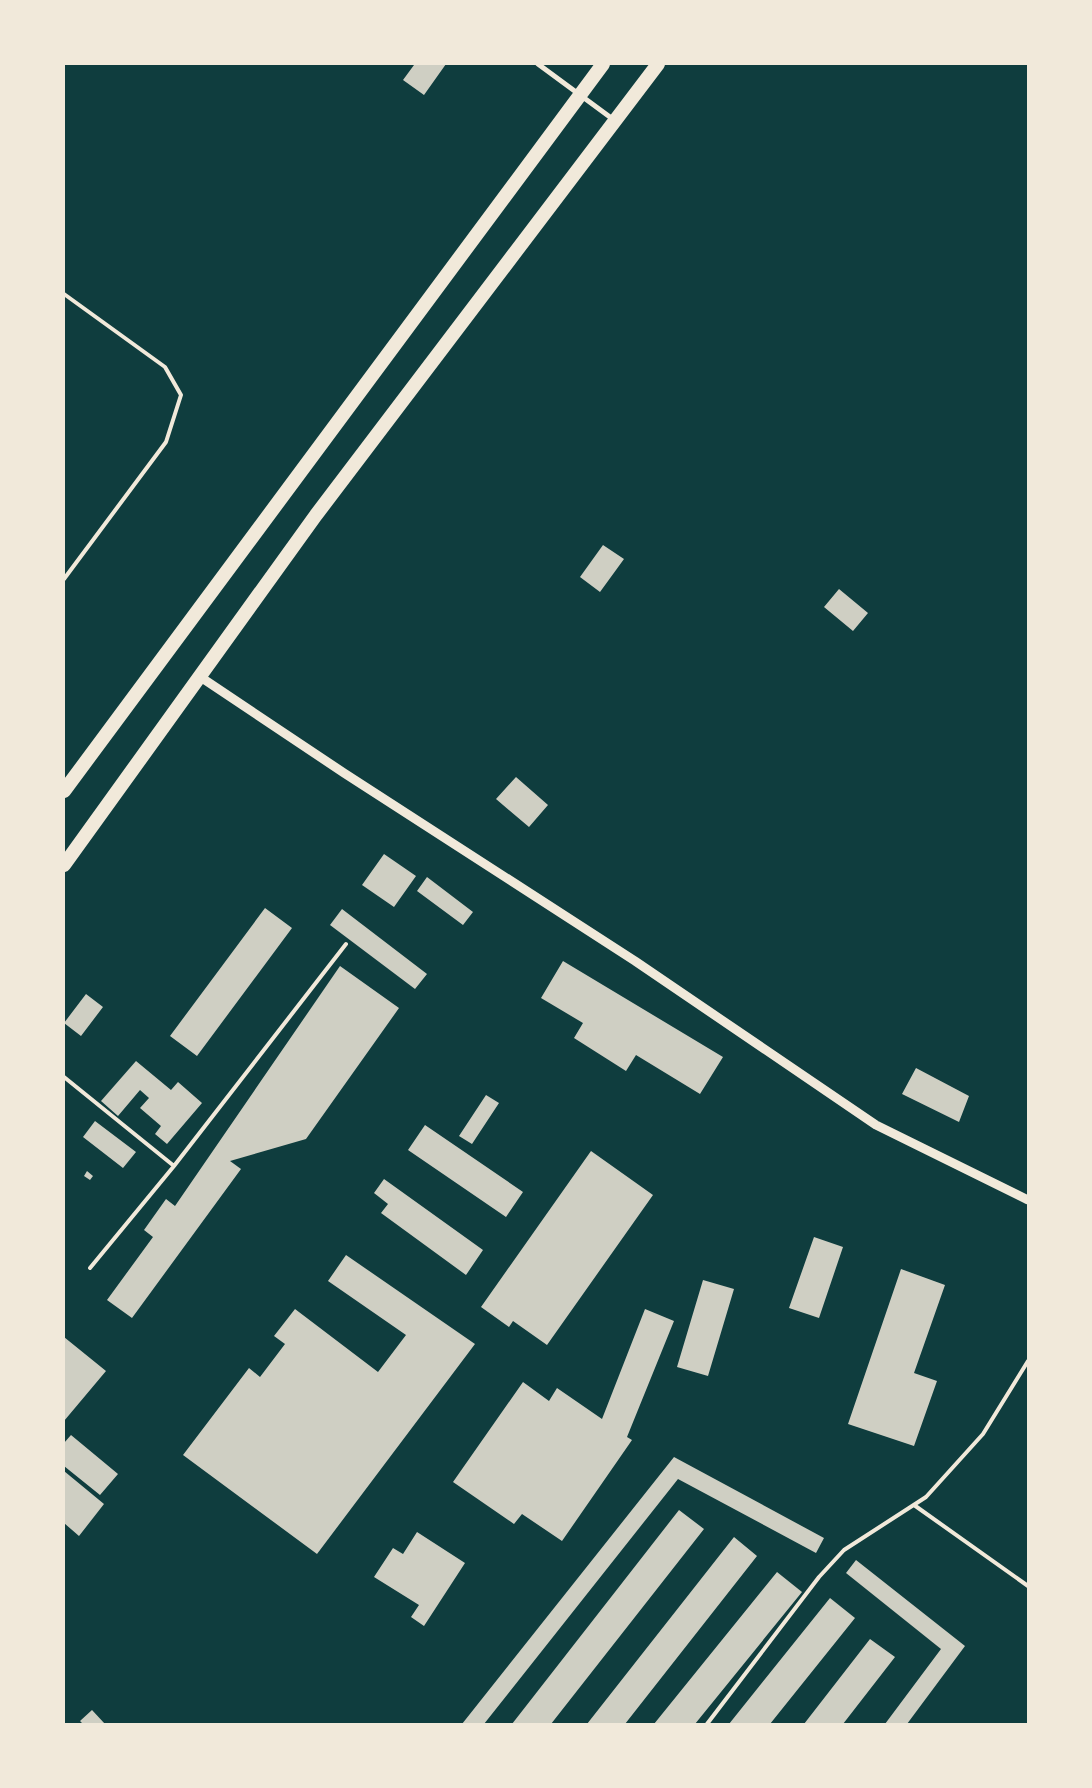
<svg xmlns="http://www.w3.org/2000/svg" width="1092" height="1788" viewBox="0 0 1092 1788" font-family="'IBM Plex Sans',sans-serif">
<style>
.building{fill:#cfcfc3}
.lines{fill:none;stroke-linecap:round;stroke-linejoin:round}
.service{stroke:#f1e9da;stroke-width:4}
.minor{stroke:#f1e9da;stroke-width:5}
.tertiary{stroke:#f1e9da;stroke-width:9}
.trunk{stroke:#f1e9da;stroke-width:14}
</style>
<rect width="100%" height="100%" fill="#0f3d3e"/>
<path class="building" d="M411 64H446L424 95 403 80 414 65Z
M603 545 624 559 600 592 580 577Z
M839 589 868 613 853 631 824 607Z
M516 777 548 805 529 827 496 799Z
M384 854 416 876 394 907 362 885Z
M427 877 473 912 463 925 417 891Z
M265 908 292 928 197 1056 170 1036Z
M342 909 427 974 415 989 330 925Z
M563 961 723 1057 700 1094 636 1055 626 1071 574 1038 583 1023 541 998Z
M340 966 399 1008 306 1139 230 1161 241 1169 132 1318 107 1300 153 1237 144 1230 166 1199 175 1206Z
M86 994 103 1007 81 1036 64 1023Z
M136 1061 171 1090 178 1082 202 1103 167 1144 155 1134 161 1126 140 1108 149 1098 140 1090 118 1116 101 1101Z
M916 1068 969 1096 959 1122 902 1094Z
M486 1095 499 1103 472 1144 459 1136Z
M95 1121 136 1152 123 1168 83 1137Z
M425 1125 523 1192 506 1217 408 1150Z
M591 1151 653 1195 547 1345 513 1321 509 1327 481 1307Z
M87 1171 93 1176 90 1180 84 1176Z
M384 1179 483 1250 466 1275 381 1213 388 1204 374 1193Z
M814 1237 843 1247 819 1318 789 1308Z
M346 1255 475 1344 317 1554 183 1455 249 1368 260 1377 285 1344 274 1336 295 1309 378 1372 406 1335 328 1281Z
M901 1269 945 1285 914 1373 937 1381 914 1446 848 1424Z
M703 1280 734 1289 708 1376 677 1367Z
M645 1309 674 1321 627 1437 632 1440 562 1541 522 1514 514 1524 453 1482 523 1382 549 1401 557 1388 602 1419Z
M64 1337 106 1371 64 1421Z
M71 1435 118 1474 100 1495 64 1466V1443Z
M674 1457 824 1538 816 1553 678 1479 484 1724H462Z
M64 1471 104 1504 79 1536 64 1523Z
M679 1510 704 1529 551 1724H512Z
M417 1532 465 1563 424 1626 411 1617 419 1605 374 1577 393 1548 403 1554Z
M734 1537 757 1556 625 1724H587Z
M856 1560 965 1646 907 1724H885L941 1649 846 1573Z
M777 1572 802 1592 695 1724H654Z
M830 1598 855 1618 770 1724H729Z
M870 1639 895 1657 843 1724H804Z
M92 1710 105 1724H83L80 1721Z"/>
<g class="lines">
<path class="service" d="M64 294 165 367 181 395 166 442 64 579
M64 1077 174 1166
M90 1268 174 1166 346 944
M914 1505 1028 1586
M707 1724 819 1577 844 1550 926 1497 983 1434 1028 1361"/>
<path class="minor" d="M538 64 614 120"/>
<path class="tertiary" d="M199 676 344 773 635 961 876 1125 1028 1200"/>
<path class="trunk" d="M64 791 603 64
M64 865 316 515 658 64"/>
</g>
<rect width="1092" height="1788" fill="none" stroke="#f1e9da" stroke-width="130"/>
</svg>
